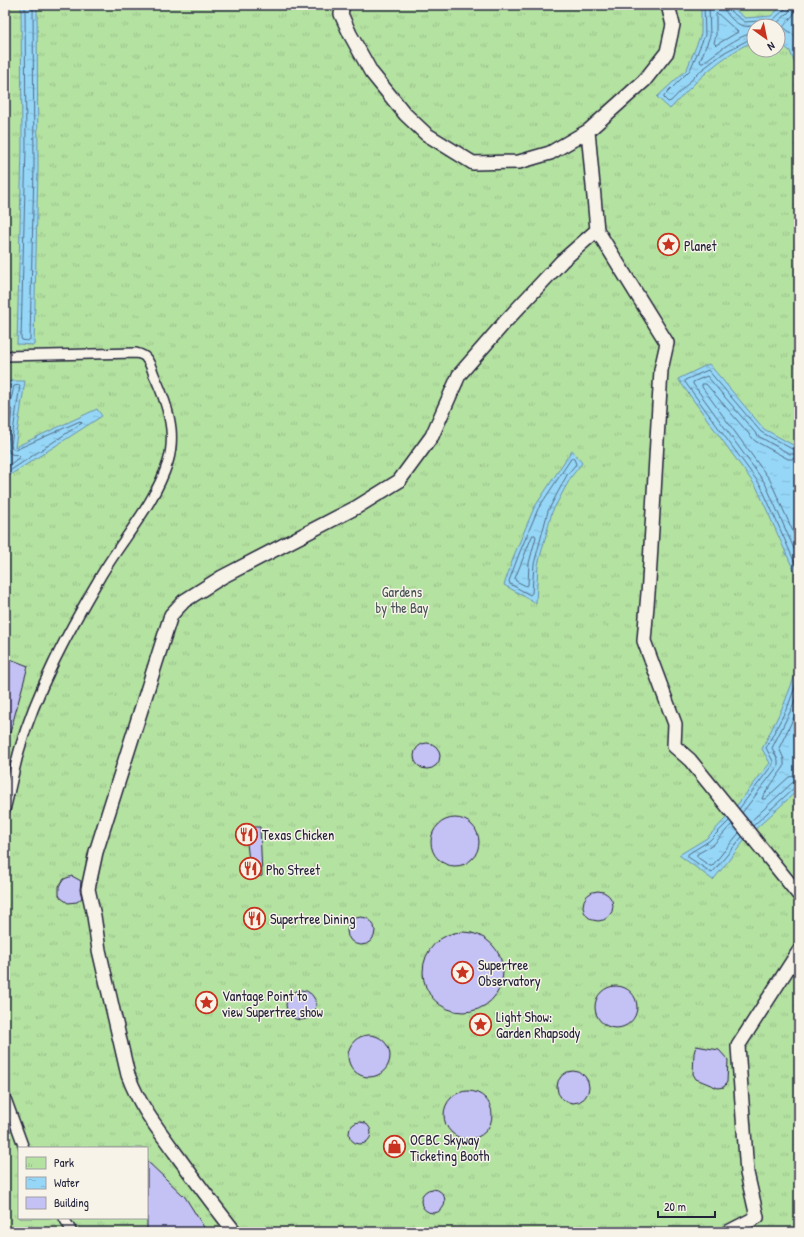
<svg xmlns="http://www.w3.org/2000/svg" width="804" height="1237" viewBox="0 0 804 1237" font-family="'Patrick Hand',sans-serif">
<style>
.park{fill:url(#park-tufts);stroke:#6b826e;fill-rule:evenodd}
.water{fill:url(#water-ripples);stroke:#688fac}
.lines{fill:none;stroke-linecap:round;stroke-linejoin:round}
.shore{stroke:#506a86;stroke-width:1}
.building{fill:#c4c2f4;stroke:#22223b}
.service-casing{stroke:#22223b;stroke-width:12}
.pedestrian-casing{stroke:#22223b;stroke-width:16}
.service{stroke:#f7f3e8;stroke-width:9}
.pedestrian{stroke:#f7f3e8;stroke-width:13}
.labels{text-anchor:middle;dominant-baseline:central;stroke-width:3;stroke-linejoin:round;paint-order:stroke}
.poi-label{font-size:14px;fill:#22223b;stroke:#f7f3e8;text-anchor:start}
.park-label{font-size:14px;fill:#465254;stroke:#f7f3e8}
</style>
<defs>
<pattern id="park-tufts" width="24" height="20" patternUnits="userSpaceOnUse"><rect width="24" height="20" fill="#b4e2a1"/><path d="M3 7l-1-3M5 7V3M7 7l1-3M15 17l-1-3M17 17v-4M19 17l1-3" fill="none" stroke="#9ac28c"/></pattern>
<pattern id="water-ripples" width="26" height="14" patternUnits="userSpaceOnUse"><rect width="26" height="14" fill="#96d7f7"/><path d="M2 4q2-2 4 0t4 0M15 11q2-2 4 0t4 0" fill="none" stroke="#81b8d5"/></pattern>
</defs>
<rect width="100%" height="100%" fill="#e8e4ec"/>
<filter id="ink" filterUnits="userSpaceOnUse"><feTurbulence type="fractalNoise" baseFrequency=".025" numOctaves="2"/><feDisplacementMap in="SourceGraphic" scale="8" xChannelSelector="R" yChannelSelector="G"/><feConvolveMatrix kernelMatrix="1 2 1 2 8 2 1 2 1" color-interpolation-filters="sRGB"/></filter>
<g filter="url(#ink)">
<path class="park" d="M5 5H799V1232H5ZM754 26H778V50H754ZM19 1148H147V1218H19Z"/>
<path class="water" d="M21 5H37L38 167 34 345 17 344 22 148Z
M701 5H732L733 8 745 18 771 16 783 5H799V75L790 51 778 42V26H754V41C720 56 695 82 670 109L657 97 687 69 701 34Z
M709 364 764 429 793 445 799 442V582L757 488 678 379Z
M10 381H25L15 447 97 409 102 416 10 475 5 490V410Z
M572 450 582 463 571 477 552 512 538 565 536 603 504 585 515 553 534 508Z
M799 665V789L749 835 713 880 679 855 707 838 730 814 770 763 762 749 784 704Z"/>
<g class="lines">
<path class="shore" d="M25 5 26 148 21 338 22 340 28 341 30 339 34 167 33 5
M704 5 705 35 690 70 664 96V98L668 102 671 101 699 72 725 52 750 39 754 38
M709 5 710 36 700 61 701 63H703C714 54 740 34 754 33
M723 5C724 13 736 25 744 26 747 27 751 26 754 26
M728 5 730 11 745 22 773 20 785 9 786 5
M797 5 794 14 783 27 799 39
M717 13 738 32 716 45 714 43 716 35V15Z
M757 26 776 24 789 12 791 5
M5 404C13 403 12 392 14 386L20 385 11 445 12 448 15 450 80 421 82 423 8 472 5 477
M5 409 10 408 12 410 7 448 11 454 18 455 20 457 5 468
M799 447 792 449 761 432 708 370 685 380V382L761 486 799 572
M799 453 795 454H790L758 436 707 376 693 382V384L765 483 799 560
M572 458 574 459 576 464 567 475 548 511 534 564 532 593 530 595 510 584 509 581 519 554 538 509Z
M799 459H788L755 441 706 384H702V387L770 480 799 545
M533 535H535L536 537 529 563 528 585 526 586 516 581 515 579Z
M799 707 779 748 784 759V767L763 796 762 799H765L789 777 799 775
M739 809 773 764V761L766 748 788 706 799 676
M742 813 778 766V760L772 748 792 708 799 690
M729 821 709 841 688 854V857L712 873 742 837
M750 822 792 783 799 781
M732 824 713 845 697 854V857L710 866H712L739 833
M753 826 795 787 799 786"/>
</g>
<path class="building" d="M5 657 28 666 10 733 5 732Z
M414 756a13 13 0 1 1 26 0a13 13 0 1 1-26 0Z
M431 842a24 24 0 1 1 48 0a24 24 0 1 1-48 0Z
M245 827H260L262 876 251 877Z
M72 876 81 881 80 890 82 898 77 902 68 903 61 898 59 895V886L64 879Z
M583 906a15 15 0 1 1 30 0a15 15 0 1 1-30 0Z
M347 931a14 14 0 1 1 28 0a14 14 0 1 1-28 0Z
M423 972a40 40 0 1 1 80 0a40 40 0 1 1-80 0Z
M595 1007a21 21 0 1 1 42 0a21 21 0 1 1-42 0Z
M286 1005a15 15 0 1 1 30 0a15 15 0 1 1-30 0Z
M348 1056a21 21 0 1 1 42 0a21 21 0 1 1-42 0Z
M696 1046 719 1050 728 1060 727 1082 724 1087 718 1088 696 1079 693 1074 694 1053Z
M557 1087a16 16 0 1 1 32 0a16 16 0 1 1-32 0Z
M444 1115a24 24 0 1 1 48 0a24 24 0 1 1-48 0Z
M349 1133a11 11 0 1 1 22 0a11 11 0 1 1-22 0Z
M147 1161 185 1197 207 1232H147Z
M421 1201a12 12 0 1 1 24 0a12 12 0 1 1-24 0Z"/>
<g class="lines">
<defs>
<path id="service" d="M5 356 136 353C140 354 144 355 146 358 150 363 152 369 154 375 162 392 169 410 171 429 172 440 171 452 168 462 154 506 121 540 99 579 68 632 36 691 19 751 14 770 10 790 5 810
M5 1096 24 1148
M64 1218 72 1232"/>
<path id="pedestrian" d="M343 5 341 14 350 34 371 72 405 114 426 134 473 163 519 162 550 153 588 131 644 81 667 52 673 25 668 5
M588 131 597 230 667 343 661 370 649 581 644 641 675 724 674 746 690 760 799 895
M235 1232C214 1206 195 1180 176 1154 157 1128 139 1105 128 1075L99 950 94 916 88 889 96 852 171 615 184 601 222 577 357 507 399 481 432 436 459 375 505 322 562 261 597 230
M728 1232 757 1217 747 1173 738 1046 799 951"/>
</defs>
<use href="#service" class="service-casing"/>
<use href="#pedestrian" class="pedestrian-casing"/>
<use href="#service" class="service"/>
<use href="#pedestrian" class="pedestrian"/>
</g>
</g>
<defs>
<symbol id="sight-ring" viewBox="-11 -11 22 22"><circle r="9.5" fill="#f7f3e8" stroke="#c8321e" stroke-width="1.5"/><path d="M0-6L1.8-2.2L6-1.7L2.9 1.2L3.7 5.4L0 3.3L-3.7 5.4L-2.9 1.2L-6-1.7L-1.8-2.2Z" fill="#c8321e"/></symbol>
<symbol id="restaurant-ring" viewBox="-11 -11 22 22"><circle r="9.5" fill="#f7f3e8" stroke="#c8321e" stroke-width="1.5"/><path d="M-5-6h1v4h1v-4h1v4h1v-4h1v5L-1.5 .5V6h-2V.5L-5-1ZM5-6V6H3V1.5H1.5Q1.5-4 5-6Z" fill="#c8321e"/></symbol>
<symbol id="shop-ring" viewBox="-11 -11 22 22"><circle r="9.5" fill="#f7f3e8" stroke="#c8321e" stroke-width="1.5"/><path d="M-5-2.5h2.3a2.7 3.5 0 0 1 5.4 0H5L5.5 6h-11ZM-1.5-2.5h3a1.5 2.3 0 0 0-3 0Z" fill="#c8321e"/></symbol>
</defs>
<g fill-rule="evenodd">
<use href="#sight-ring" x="656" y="232" width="25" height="25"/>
<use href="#restaurant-ring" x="234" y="822" width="25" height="25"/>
<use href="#restaurant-ring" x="238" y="856" width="25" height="25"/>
<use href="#restaurant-ring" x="242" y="906" width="25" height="25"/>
<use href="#sight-ring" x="450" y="960" width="25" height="25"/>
<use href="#sight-ring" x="194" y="990" width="25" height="25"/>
<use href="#sight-ring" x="468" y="1012" width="25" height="25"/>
<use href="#shop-ring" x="382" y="1134" width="25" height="25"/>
</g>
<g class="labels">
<g class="poi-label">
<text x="684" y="245">Planet</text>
<text x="262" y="834">Texas Chicken</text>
<text x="266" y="869">Pho Street</text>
<text x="270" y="918">Supertree Dining</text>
<text x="478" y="964">Supertree<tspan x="478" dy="16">Observatory</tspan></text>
<text x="222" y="995">Vantage Point to<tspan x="222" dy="16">view Supertree show</tspan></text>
<text x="496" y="1016">Light Show:<tspan x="496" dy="16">Garden Rhapsody</tspan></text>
<text x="410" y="1139">OCBC Skyway<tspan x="410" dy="16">Ticketing Booth</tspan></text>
</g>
<g class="park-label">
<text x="402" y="591">Gardens<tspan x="402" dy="16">by the Bay</tspan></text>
</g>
</g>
<rect width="804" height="1237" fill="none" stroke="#f7f3e8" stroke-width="20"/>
<rect x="10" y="10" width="784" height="1217" fill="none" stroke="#22223b" stroke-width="1.5" filter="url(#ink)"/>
<rect x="18" y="1147" width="130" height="72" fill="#f7f3e8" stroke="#a29fa3"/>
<rect x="26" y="1157" width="20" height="12" fill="url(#park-tufts)" stroke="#a29fa3"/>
<text x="54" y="1167" font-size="12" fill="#22223b">Park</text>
<rect x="26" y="1177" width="20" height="12" fill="url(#water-ripples)" stroke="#a29fa3"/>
<text x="54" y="1187" font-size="12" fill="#22223b">Water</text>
<rect x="26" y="1197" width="20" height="12" fill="#c4c2f4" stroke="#a29fa3"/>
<text x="54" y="1207" font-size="12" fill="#22223b">Building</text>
<g transform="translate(766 38) rotate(147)"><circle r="19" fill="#f7f3e8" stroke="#a29fa3"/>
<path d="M0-3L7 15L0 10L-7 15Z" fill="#c8321e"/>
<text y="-6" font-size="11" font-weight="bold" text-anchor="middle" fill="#22223b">N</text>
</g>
<path d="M658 1211v6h57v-6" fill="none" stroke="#22223b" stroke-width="2"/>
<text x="664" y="1211" font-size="12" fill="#22223b" stroke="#f7f3e8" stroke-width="3" paint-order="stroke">20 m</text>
</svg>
